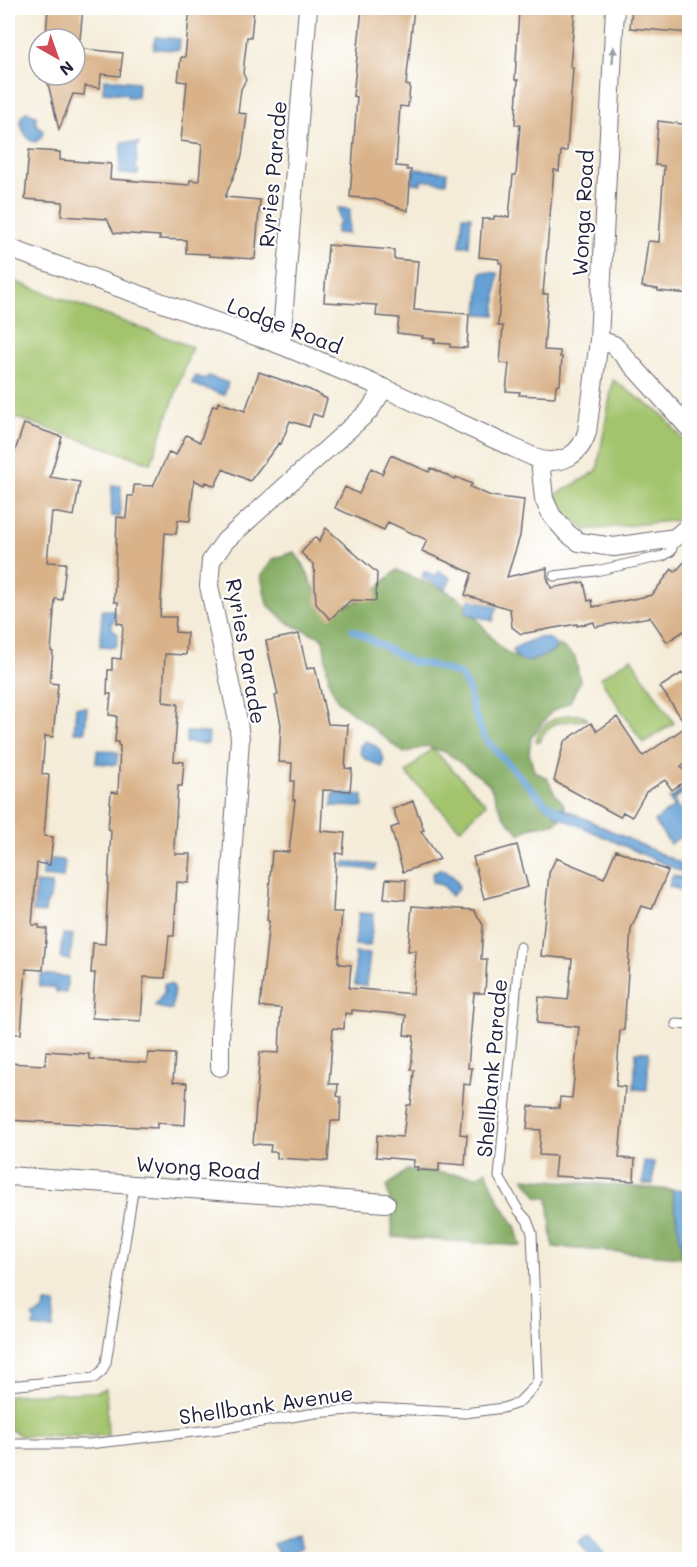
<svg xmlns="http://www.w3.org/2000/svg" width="697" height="1567" viewBox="0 0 697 1567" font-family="Mali,sans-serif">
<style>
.green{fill:#a3c46d;stroke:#627354;stroke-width:1.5}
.forest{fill:#82aa60;stroke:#52664e;stroke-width:1.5}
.water{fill:#65a1d6;stroke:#446288;stroke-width:1.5}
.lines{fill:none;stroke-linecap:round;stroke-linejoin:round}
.stream{stroke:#65a1d6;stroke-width:7}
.building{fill:#d9b289}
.service-casing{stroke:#6c6972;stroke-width:11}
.minor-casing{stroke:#6c6972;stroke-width:20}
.service{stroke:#fff;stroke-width:9}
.minor{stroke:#fff;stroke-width:18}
.oneway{fill:#9c9ca7}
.labels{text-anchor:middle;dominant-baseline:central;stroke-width:4.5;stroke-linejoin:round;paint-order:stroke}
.street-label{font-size:21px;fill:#22223b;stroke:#fff}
</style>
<rect width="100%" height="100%" fill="#fff"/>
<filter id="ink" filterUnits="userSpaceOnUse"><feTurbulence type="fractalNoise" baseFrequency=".0167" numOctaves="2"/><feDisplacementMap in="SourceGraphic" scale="12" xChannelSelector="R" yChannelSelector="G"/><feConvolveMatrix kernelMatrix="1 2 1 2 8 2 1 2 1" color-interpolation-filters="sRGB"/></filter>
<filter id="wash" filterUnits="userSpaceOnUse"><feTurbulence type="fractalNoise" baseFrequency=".008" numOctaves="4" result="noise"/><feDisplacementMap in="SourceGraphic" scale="24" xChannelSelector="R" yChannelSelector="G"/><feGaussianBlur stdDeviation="1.35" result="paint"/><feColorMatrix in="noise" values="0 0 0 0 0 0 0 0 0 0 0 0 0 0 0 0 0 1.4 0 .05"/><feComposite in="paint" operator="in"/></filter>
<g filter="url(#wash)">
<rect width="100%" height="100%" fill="#f4ecd8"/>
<path class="green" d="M8 279 192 347 151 463 8 415Z
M613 380 663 415 689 447V505L679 520 586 530 561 511 557 494 597 471Z
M631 658 674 723 643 743 600 678Z
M568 715H584L587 720C564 723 550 717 539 742L536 741C539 725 553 718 568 715Z
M432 748 486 804 460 829 406 773Z
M106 1389 108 1436H22L8 1428V1396L9 1395 95 1392Z"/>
<path class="forest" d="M294 552 303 564 323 608 345 606 366 598 397 570C419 582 444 586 464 602 469 607 474 614 478 620 508 658 512 669 560 645L575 657 580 681 570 702 551 712 531 738 529 753 534 771 547 778 555 794 563 803 566 812 565 816 554 824 532 827 520 834 503 815 489 784 447 753 427 746 404 753 338 701 329 682 323 638 288 623 267 604 261 576 273 559Z
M407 1170 479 1176 486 1170 499 1201 515 1226 521 1246 392 1237V1211L387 1186Z
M524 1178 672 1190 683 1257 553 1247 548 1198 538 1197Z"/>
<path class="water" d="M155 37 180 39 179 50 154 49Z
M104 79 138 82 137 97H127V94L103 92Z
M27 111 36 116V124L43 131 42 136 36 142 31 141C23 133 15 119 27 111Z
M122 142 139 143 137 148 136 168 139 172 138 175 119 174Z
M414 169 447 172 446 183 421 180V184L412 183Z
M338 208 350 209 348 234 336 233V227L340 224Z
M463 216H471L469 246H460Z
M481 272 498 273 495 315 478 314Z
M195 376 206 379 208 376 228 383 224 395 192 384Z
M112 485 121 486 120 517 111 516Z
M424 571 436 576 439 571 451 578 446 589 422 577Z
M469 599 497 607 493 621 465 613Z
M102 610H112L116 614 115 620 112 622V629L118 634 117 644 115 647 100 646Z
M538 637 550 639 555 644V650C541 656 521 672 513 650L514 648Z
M76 707H87L85 732H74Z
M186 732 209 733 208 744 186 743Z
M365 741C377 744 388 756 382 767 371 761 359 760 360 746Z
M97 750 118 752 116 765 96 763Z
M689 785V802L683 793 673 800 680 811 689 805V831L670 844 654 821 674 807 669 799 676 795H678L677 793Z
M333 793 363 795V807L332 806Z
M560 807 689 867V875L555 815 552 808Z
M50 859 63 860 65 862 63 878 42 876 43 862Z
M345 862 376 865 375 870 344 867Z
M441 869C448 871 458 879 459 888L451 896 444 886 432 882 433 873Z
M673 875 679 877V879L680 877 689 880V902L685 900 687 893 676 889V886L674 888 669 886Z
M36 883 52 884 50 899 46 905 45 913 33 912Z
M359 913 374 914 370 946 355 945Z
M63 934 73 935 70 960 60 958Z
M355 953 370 954 366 986 355 985Z
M41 974 68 977 66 993 56 992V988L39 986Z
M164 984H171L174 987 172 1010 157 1007 155 1005 164 993Z
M636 1052H649L647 1090 634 1089Z
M644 1161 654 1162 653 1184H643Z
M672 1190 689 1191V1257H683Z
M45 1303 56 1304 53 1329 33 1327 35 1321 33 1316 37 1315 44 1309Z
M588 1534 608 1559H592L579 1542Z
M297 1535 302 1548 280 1557 274 1544Z"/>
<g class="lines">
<path class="stream" d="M353 630 412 662 431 665 461 675 469 691 472 708 485 739 545 803 559 811"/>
</g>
<g id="blocks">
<path class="building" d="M48 8H83L80 39 46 36Z
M190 8H254L251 37H247L243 73 246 80 241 89 238 113 247 114 242 156 225 197 260 200 255 259 209 256V254L186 253V240L159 239 160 236 114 233 107 219 61 216 63 202 25 199 29 150 60 152V160L111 164 110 179 189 185 190 180 199 181 202 144 181 141 187 82 178 81 181 57H185Z
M362 8H414L406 85 410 86 408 107 400 106 396 166 407 167V170H411L408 211 374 199 350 197 357 97 353 96Z
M519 8H575L570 67 573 68 567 151H561L559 171 554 170 543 294H548L544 350 560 351V357H562L560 385H556L555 397 519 395 520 392 506 391 509 364 500 363 503 326H498L502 263H499V259L479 257 482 219H494V216L509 217 513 175H516L520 125H515L518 80H515Z
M632 8H690V33L630 28Z
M75 48 123 53 120 76 101 74 100 88 85 86 84 95 73 94 59 130 46 75H75Z
M658 121 690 125V294L658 291V289L642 287 648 241 659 242 664 166 655 165Z
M328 245 394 250V259L418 261 414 310 469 314 467 348 450 347V344L434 343 435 339 422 338 423 336 397 333 399 318 376 316 377 305 324 302Z
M259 372 310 390 327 399 322 417 313 414 309 427 290 421 281 444 279 443 250 481 223 469 215 486 206 482 204 485 194 480 190 521 178 520 176 534 165 533 160 617H176L175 632 187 633 186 655 165 654 163 702 178 704 174 761 184 762 182 786H178L174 847 175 854H191L189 883 177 882 174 936H169L165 978 144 977 141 1021 92 1018 95 973H91L93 943 105 944 111 830 108 829 111 792 118 793 120 746 118 745V742H115L117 716 109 715 111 694H107L108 670H112V658L121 659 123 624 117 623 118 602H114L117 517 126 518 128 496H133L134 485 153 486 169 452 176 455 186 435 200 442 213 405 217 406 218 402 245 411Z
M24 424 62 437 50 477 80 482 74 516 52 512 47 562 66 563 62 600 55 599 51 651 53 652 50 683 58 684 53 737 45 736 42 774 49 775 44 836 53 837 50 865 37 863 32 925H39V928L47 929 43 970 26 969 21 1034H8V496L14 458 13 457Z
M391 455 429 472 431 468 455 479 456 477 472 484 470 487 491 496 524 500 520 536 507 577 547 568V577L551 588 584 582 588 601 592 600 593 607 652 595 672 569 675 572 690 556V627L667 642 650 617 595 627 594 622 577 626V624L521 634 512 627 510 609 465 595 472 573 422 551 427 540 388 522 384 530 335 508 345 487 359 494 371 468 382 474Z
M326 528 377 573 376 601 351 600 330 619 316 604 314 565 301 553 315 537 319 542Z
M299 634 307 669 315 667 328 724 348 725 345 768 352 769 350 791 323 790 321 831 345 833 343 854 336 853 333 912H342L338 962H340V964L351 965 349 988 413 994 416 951H408L412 906 474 910 483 925 481 959H487L485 993H474L468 1068H472L470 1085 464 1084 460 1134 467 1135 465 1165 439 1163V1171L417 1170 418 1167H413L414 1160 376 1157 377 1135 403 1137 407 1105H411L414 1070H411L414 1036 404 1035 406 1015 352 1010V1014L345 1013 344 1029 333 1028 329 1084H338L337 1096 341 1097 340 1121H331L328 1161 277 1158V1152H270L271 1145 253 1144 260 1052 279 1053 281 1008 260 1007 269 921 267 920 272 851 289 852 295 800H293L294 781H291L292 763 279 762 281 724 275 696 278 695 266 641Z
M682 673 690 684V761L681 767 689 778 672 790 665 780 646 792 632 817 623 812 620 817 554 781 564 742 591 723 597 731 617 717 643 756 687 726 660 687Z
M413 801 424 830 421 831 440 859 403 872 391 828 399 825 393 809Z
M517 845 528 887 484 899 473 857Z
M616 850 668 871 652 909 641 906 631 929 624 1030H620L616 1086 625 1087 619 1158 635 1159 634 1181 554 1176 556 1156 539 1155 541 1130 527 1129 529 1106 559 1108 560 1097 572 1098 579 1027 537 1023 539 997 568 1000 572 959 541 956 549 873 556 858 604 878Z
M386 879 406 880 405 900 384 898Z
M46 1051 89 1054V1059L147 1063 148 1053 175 1054 173 1082 187 1083 185 1125 157 1123V1128L8 1120V1063L45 1065Z"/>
</g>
</g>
<g filter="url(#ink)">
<use href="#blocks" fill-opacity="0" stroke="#6c6972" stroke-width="1.5"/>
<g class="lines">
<defs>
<path id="service" d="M554 576 596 571 663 556 671 551 675 538
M676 1024 690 1025
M8 1386 94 1378 102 1371 106 1363 134 1185
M8 1442 12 1444H89L219 1429 315 1413 374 1408 465 1413 503 1408 518 1403 534 1387 538 1379 532 1233 527 1220 519 1211 499 1177 520 947"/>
<path id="minor" d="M8 248 281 345 384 388 540 460C564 464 580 455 587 432L599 340 615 8
M599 340 614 345 690 429
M281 345 308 8
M540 460 544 499 552 516 568 534 579 542 614 547 675 538 690 525
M220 1067V1036L240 739 238 721 209 586 211 561 225 541 369 411 384 388
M8 1176 386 1203"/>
</defs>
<use href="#service" class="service-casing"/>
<use href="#minor" class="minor-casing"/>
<use href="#service" class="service"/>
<use href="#minor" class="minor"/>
</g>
<defs><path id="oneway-solid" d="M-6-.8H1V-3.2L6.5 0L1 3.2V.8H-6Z" transform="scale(1.5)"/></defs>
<use class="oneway" href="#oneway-solid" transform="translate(613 55) rotate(-86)"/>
</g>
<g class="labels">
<g class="street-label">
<text transform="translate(272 174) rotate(-85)">Ryries Parade</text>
<text transform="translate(582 213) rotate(-87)">Wonga Road</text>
<text transform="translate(285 325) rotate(21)">Lodge Road</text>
<text transform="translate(247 651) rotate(80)">Ryries Parade</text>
<text transform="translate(491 1068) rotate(-85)">Shellbank Parade</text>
<text transform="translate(198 1167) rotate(4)">Wyong Road</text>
<text transform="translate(266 1404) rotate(-8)">Shellbank Avenue</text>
</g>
</g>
<rect width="697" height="1567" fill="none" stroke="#fff" stroke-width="30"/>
<g transform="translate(57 57) rotate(140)"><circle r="28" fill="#ffffff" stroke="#a7a7b1" stroke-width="1.5"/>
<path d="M0-4.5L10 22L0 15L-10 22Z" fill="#d1495b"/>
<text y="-9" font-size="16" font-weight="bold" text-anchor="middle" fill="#22223b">N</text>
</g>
</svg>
